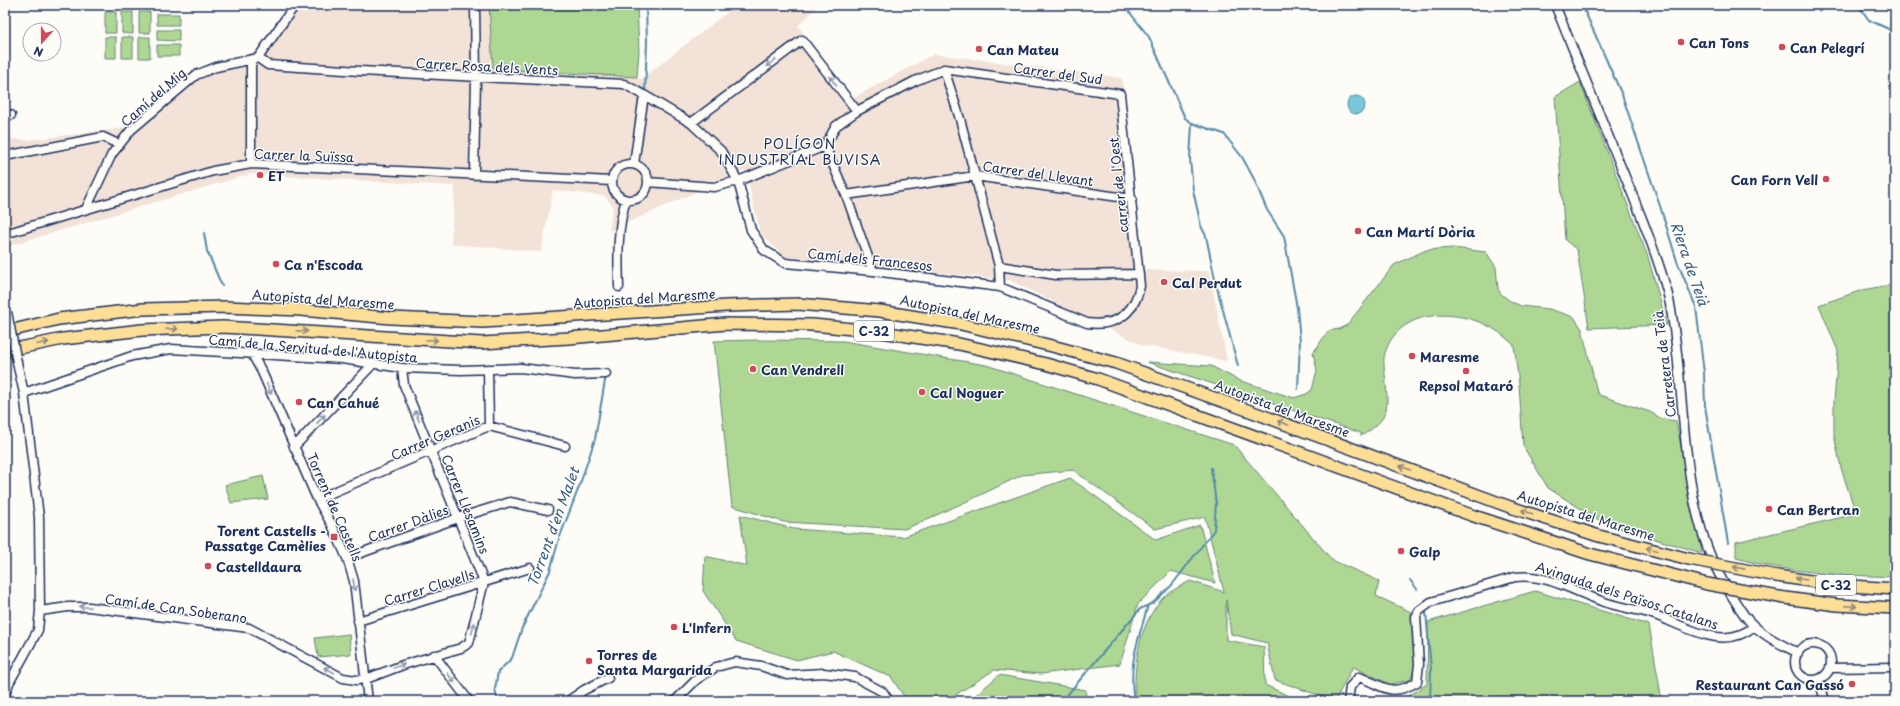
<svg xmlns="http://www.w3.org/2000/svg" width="1900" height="706" viewBox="0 0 1900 706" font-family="'Playpen Sans',sans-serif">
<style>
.built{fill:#f2e2d7}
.green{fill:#afd794;stroke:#658379}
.water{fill:#79c7d7;stroke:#538aa7}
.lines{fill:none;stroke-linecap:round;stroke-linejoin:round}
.stream{stroke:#538aa7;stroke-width:2}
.minor-casing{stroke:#1b2f5e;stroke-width:11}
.highway-casing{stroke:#1b2f5e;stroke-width:14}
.minor{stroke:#fdfcf7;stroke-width:8}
.highway{stroke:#fdde96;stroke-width:11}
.minor-bridge-casing{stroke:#1b2f5e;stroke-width:11;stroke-linecap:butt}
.highway-bridge-casing{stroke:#1b2f5e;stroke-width:14;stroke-linecap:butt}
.minor-bridge{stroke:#fdfcf7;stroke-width:8}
.highway-bridge{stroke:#fdde96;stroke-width:11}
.oneway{stroke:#8c96aa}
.oneway2{stroke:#8c867a}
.poi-dot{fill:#d1495b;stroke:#fdfcf7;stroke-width:1.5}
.labels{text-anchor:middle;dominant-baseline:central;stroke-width:3;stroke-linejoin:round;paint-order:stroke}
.shield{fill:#fdfcf7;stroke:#5f6c8c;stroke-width:1}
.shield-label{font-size:12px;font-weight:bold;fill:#1b2f5e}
.poi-label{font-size:13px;font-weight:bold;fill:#1b2f5e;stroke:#fdfcf7;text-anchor:start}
.street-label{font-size:13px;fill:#1b2f5e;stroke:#fdfcf7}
.neighbourhood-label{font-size:14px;letter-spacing:1px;fill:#1b2f5e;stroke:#fdfcf7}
.water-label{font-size:14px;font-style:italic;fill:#375d82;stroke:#fdfcf7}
</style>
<rect width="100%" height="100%" fill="#fdfcf7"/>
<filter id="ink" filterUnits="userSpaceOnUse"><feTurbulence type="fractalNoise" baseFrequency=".025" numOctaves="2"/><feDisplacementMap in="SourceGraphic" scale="8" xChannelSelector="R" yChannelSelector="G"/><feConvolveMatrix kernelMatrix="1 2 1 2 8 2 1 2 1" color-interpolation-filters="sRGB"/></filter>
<g filter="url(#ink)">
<path class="built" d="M291 5H489L493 69 637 77 641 79 737 5H819L798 26 853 98 934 54 1122 78 1144 270 1209 271 1227 361 1142 345 1009 280 786 257 761 235 745 170 609 231 613 207 605 196 553 190 541 252 451 244 455 186 250 174 5 247V139L29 140 125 128 194 70 261 50Z"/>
<path class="green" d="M489 5H637L639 51 637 77 493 69Z
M105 12H116V33H105Z
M122 12H133V34L122 33Z
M139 12H150V33H139Z
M157 14H179V25H157Z
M157 30H179V41L157 40Z
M105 37H116V58H105Z
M122 37H133V58H122Z
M139 37H150V58H139Z
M157 45H179V56H157Z
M1580 82 1648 257 1667 325 1589 328 1577 250 1565 240 1555 97Z
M1453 248 1486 252 1496 267 1498 289 1501 294 1510 301 1521 306 1549 309 1574 317 1582 329 1597 392 1599 395 1650 412 1662 419 1676 421 1702 553 1605 524 1548 488 1523 446 1519 384 1514 345C1507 339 1500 332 1492 328 1457 308 1399 308 1385 353 1383 360 1384 367 1385 374 1388 407 1392 418 1361 436V433L1147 362 1211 366 1238 380 1294 398 1306 394 1312 390 1317 370 1313 353 1328 331 1339 329 1347 325 1394 265 1426 250Z
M1895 284V577C1842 575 1788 573 1736 558V542L1856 514 1841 468 1834 435V402L1838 351 1819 305 1862 290Z
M758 340 843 341 986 365 1234 445 1332 560 1379 581 1376 596 1411 612 1415 669 1410 680 1390 684 1353 667 1335 701 1275 680 1267 643 1231 634 1226 600V640L1264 647 1265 685 1300 701H1137L1135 699C1134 664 1138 627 1161 600 1168 592 1181 586 1190 581L1224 592 1205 517 1155 529 1073 470 1022 475 972 499 905 529 784 522 732 506 714 341Z
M263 476 268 499 231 503 225 485Z
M1070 478 1156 540 1200 525 1215 583 1171 571 1138 604 1120 664 1041 674 994 670 946 701H907L891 677 833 651 797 660 736 641 703 591 705 556 747 566 740 515 794 529 903 537Z
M1535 591 1649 625 1662 701H1401L1427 684 1428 622Z
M349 634 351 654 318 657 315 638Z
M999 675 1086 690 1085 701H969Z"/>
<path class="water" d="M1347 105a9 9 0 1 1 18 0a9 9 0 1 1-18 0Z"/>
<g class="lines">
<path class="stream" d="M1124 5 1149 37 1185 118 1192 123 1224 134 1242 157 1254 179 1267 210 1284 236 1297 308 1300 341 1298 389
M1582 5 1622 95 1660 206 1677 261 1696 307 1704 373 1705 406 1728 543
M1858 5 1869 20 1895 32
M645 92 647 42 646 5
M1192 123 1190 159 1193 190 1201 226 1206 236 1216 284 1238 366
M204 233 207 251 222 286
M1410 580 1417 589
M1426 612 1431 669 1430 701
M498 701 495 689 498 672 512 658 522 628 550 571 559 539 579 487 595 439 606 375
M1062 701 1140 609 1153 603 1172 585 1214 530 1216 503 1211 468
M1134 701C1128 662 1138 642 1148 605"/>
<defs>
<path id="minor" d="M1555 5C1577 59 1599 113 1621 167 1638 208 1655 249 1667 291 1674 318 1676 345 1679 372 1686 446 1688 529 1730 593 1737 604 1743 616 1753 625 1766 637 1782 645 1798 653
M258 58 268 65 360 71 624 84 644 95 634 164
M944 69 960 119 999 266 1000 287
M644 95 691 123 721 151 738 181 751 230 764 250 785 263 873 271 1000 287 1087 323C1116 327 1134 314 1140 286L1120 94 944 69
M5 115H11
M691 123 802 40 857 111
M825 146 836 126 857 111 915 81 944 69
M825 146 846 195 873 271
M5 156 103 137 118 144
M612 182a18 18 0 1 1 36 0a18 18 0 1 1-36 0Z
M251 164V61
M474 175 476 78 475 5
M648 182 714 187 738 181 825 146
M846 195 975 176 1132 199
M86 209 112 154 131 130 196 75 216 67 258 58 295 5
M5 234 213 171 251 164 612 181
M999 266 1056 275 1139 274
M619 287C618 258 617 227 626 200
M252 354 262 372 317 499 332 525 347 558 354 581 368 701
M402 368 404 385 484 582
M488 369 489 426
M24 393 132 356 171 349 342 359 402 368 461 370 521 368 575 375 606 374
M294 447 373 364
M317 499 489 426 565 446
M347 558 458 518 510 502 548 510
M40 611 68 607H89L249 628 343 678 356 680 366 679 403 665 461 648 469 643 484 582
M358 621 530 568
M1795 662a18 18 0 1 1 36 0a18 18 0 1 1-36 0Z
M434 655 469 701
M1831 668 1895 667
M1819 679 1825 701
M5 695 9 683 38 630 40 611 39 517 24 393 18 367
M568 701 584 690 608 678
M675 701 696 680 716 667 735 662 761 666 787 675 824 673 855 677 883 692 889 701
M1348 701 1350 687 1359 677C1385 686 1389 698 1417 682L1419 664 1416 617 1419 611 1431 602 1515 577C1546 573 1575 592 1604 602 1619 607 1634 609 1649 613 1681 623 1723 654 1754 626"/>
<path id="highway" d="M5 332 59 319 143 309 225 307 301 310 391 318 483 322 727 306 798 304 880 311 961 324 1052 346 1116 363 1250 411 1510 507 1599 536 1689 559
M5 351 63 339 142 330 223 327 482 343 569 338 726 324 813 325 882 332 959 344 1046 364 1098 379 1471 515 1590 554 1707 584
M1777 576 1837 585 1895 589
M1785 598 1837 605 1895 608"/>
</defs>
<use href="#minor" class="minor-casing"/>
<use href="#highway" class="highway-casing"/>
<use href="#minor" class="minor"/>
<use href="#highway" class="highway"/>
<defs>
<path id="minor-bridge" d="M7 312 18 367"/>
<path id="highway-bridge" d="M1689 559 1777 576
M1707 584 1785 598"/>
</defs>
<use href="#minor-bridge" class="minor-bridge-casing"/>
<use href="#highway-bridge" class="highway-bridge-casing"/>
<use href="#minor-bridge" class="minor-bridge"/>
<use href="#highway-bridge" class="highway-bridge"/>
</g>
<defs><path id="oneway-shaft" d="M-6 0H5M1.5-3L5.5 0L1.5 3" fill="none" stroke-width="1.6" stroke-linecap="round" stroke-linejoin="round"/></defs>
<g class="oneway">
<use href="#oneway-shaft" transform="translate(771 63) rotate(143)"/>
<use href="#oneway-shaft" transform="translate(833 81) rotate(-128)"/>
<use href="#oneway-shaft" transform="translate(269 389) rotate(67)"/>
<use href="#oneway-shaft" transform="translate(417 416) rotate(-112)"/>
<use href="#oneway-shaft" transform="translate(321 419) rotate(-47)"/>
<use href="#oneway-shaft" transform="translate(354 585) rotate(81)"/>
<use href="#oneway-shaft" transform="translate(85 607) rotate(-177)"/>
<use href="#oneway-shaft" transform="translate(473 628) rotate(-76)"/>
<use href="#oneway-shaft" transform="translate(399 666) rotate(-20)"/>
<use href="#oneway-shaft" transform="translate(329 670) rotate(-152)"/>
<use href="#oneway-shaft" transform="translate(451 678) rotate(53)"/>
</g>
<g class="oneway2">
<use href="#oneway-shaft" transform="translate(172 329) rotate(-2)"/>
<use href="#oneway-shaft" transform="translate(302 331) rotate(3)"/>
<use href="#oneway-shaft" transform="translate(432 340) rotate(3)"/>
<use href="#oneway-shaft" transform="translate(43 343) rotate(-12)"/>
<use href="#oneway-shaft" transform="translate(1283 423) rotate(-160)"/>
<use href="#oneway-shaft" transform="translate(1405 468) rotate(-160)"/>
<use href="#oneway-shaft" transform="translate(1527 512) rotate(-162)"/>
<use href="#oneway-shaft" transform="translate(1652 549) rotate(-166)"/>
<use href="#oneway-shaft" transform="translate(1739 568) rotate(-169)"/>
<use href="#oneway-shaft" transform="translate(1801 579) rotate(-171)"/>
<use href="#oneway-shaft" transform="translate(1851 606) rotate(3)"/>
</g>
</g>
<g class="poi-dot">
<circle cx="1681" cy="42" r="4"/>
<circle cx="1782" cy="47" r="4"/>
<circle cx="979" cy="49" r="4"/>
<circle cx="260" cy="175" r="4"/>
<circle cx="1826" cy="179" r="4"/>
<circle cx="1358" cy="231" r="4"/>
<circle cx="276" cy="264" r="4"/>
<circle cx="1164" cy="282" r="4"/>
<circle cx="1412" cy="356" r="4"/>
<circle cx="753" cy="369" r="4"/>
<circle cx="1466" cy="371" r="4"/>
<circle cx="922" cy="392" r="4"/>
<circle cx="299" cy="402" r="4"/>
<circle cx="1769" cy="509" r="4"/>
<rect x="330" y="533" width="8" height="8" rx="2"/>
<circle cx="1401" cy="551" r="4"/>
<circle cx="208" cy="566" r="4"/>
<circle cx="674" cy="627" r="4"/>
<circle cx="589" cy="661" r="4"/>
<circle cx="1852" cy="684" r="4"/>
</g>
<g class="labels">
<g class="shield">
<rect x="854" y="321" width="40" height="20" rx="3"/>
<rect x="1816" y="575" width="40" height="20" rx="3"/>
</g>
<g class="shield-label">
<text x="874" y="331">C-32</text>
<text x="1836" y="585">C-32</text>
</g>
<g class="poi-label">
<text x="1689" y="42">Can Tons</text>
<text x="1790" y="47">Can Pelegrí</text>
<text x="987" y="49">Can Mateu</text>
<text x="268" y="175">ET</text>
<text x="1818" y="179" text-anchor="end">Can Forn Vell</text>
<text x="1366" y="231">Can Martí Dòria</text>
<text x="284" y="264">Ca n'Escoda</text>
<text x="1172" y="282">Cal Perdut</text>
<text x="1420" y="356">Maresme</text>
<text x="761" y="369">Can Vendrell</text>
<text x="1466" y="385" text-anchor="middle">Repsol Mataró</text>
<text x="930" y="392">Cal Noguer</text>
<text x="307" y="402">Can Cahué</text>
<text x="1777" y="509">Can Bertran</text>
<text x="326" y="530" text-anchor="end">Torent Castells -<tspan x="326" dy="15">Passatge Camèlies</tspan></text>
<text x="1409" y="551">Galp</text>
<text x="216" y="566">Castelldaura</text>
<text x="682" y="627">L'Infern</text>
<text x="597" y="654">Torres de<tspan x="597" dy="15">Santa Margarida</tspan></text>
<text x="1844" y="684" text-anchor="end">Restaurant Can Gassó</text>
</g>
<g class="street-label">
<text transform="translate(487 66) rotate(3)">Carrer Rosa dels Vents</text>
<text transform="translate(1058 73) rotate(8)">Carrer del Sud</text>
<text transform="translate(153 97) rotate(-41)">Camí del Mig</text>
<text transform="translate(304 155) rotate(2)">Carrer la Suïssa</text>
<text transform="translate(1038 173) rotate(8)">Carrer del Llevant</text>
<text transform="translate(1118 185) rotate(-96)">carrer de l'Oest</text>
<text transform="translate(870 259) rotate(6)">Camí dels Francesos</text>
<text transform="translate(644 298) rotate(-4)">Autopista del Maresme</text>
<text transform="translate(323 299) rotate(4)">Autopista del Maresme</text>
<text transform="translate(970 314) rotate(12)">Autopista del Maresme</text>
<text transform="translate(313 348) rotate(5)">Camí de la Servitud de l'Autopista</text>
<text transform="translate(1664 364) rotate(-97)">Carretera de Teià</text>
<text transform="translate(1282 408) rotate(20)">Autopista del Maresme</text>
<text transform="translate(435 437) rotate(-23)">Carrer Geranis</text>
<text transform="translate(466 504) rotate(68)">Carrer Llesamins</text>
<text transform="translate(335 507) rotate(66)">Torrent de Castells</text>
<text transform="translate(1586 515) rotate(17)">Autopista del Maresme</text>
<text transform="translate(408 523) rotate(-20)">Carrer Dàlies</text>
<text transform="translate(429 587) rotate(-17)">Carrer Clavells</text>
<text transform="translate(1627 595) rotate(18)">Avinguda dels Països Catalans</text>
<text transform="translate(176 608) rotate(8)">Camí de Can Soberano</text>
</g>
<g class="neighbourhood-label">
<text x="800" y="143">POLÍGON<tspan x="800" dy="16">INDUSTRIAL BUVISA</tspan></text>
</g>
<g class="water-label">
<text transform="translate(1690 264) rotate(71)">Riera de Teià</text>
<text transform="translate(553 527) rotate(-70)">Torrent d'en Malet</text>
</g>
</g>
<rect width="1900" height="706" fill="none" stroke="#fdfcf7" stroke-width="20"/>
<rect x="10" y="10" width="1880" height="686" fill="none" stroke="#1b2f5e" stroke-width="1.5" filter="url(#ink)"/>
<g transform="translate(42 42) rotate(201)"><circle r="19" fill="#fdfcf7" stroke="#a3aaba"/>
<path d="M0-3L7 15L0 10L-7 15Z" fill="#d1495b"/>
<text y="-6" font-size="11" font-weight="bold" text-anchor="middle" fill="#1b2f5e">N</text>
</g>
</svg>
